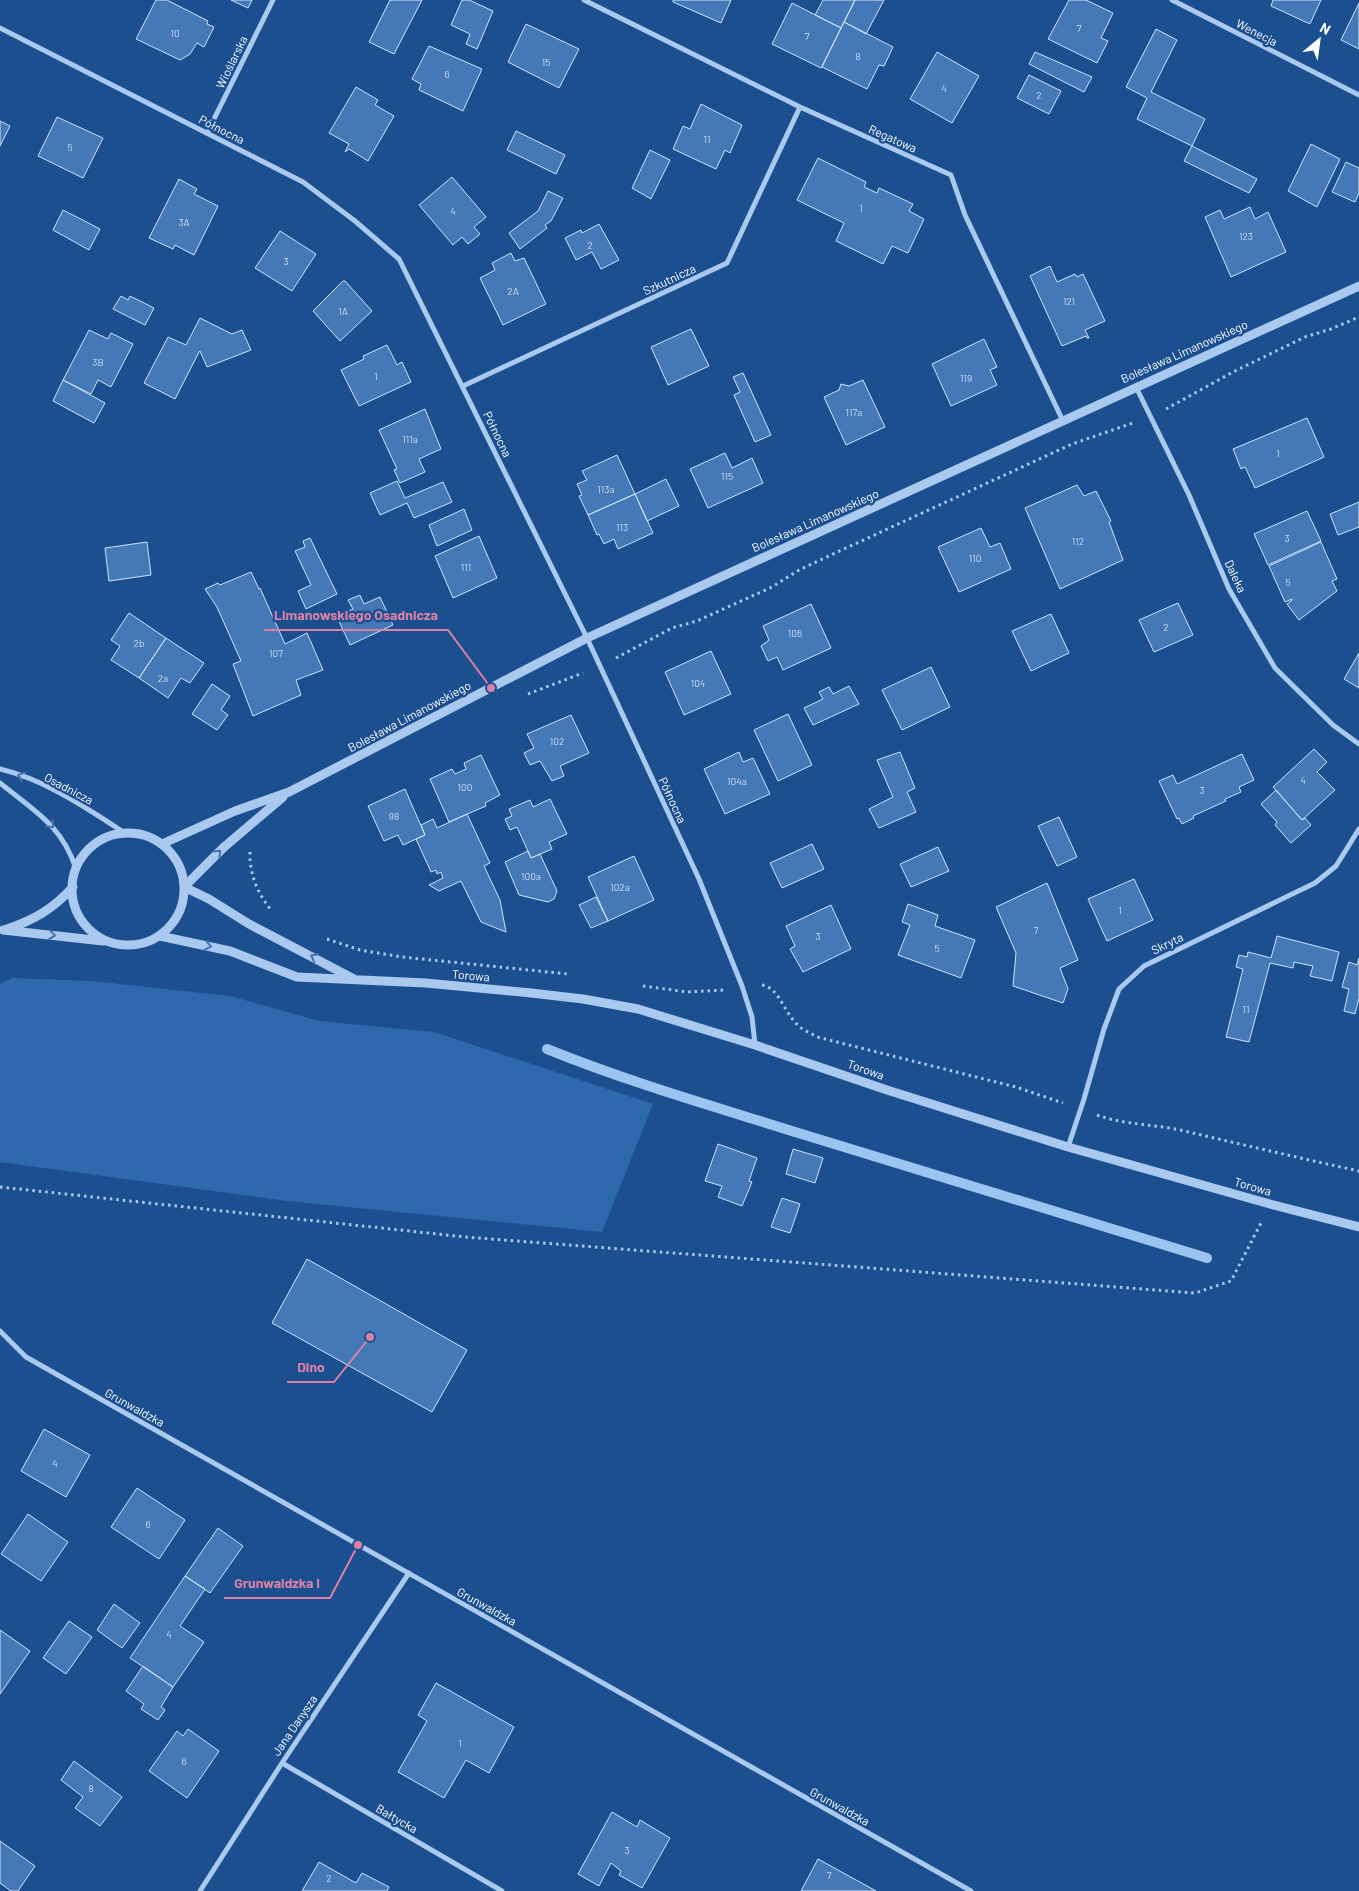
<svg xmlns="http://www.w3.org/2000/svg" width="1359" height="1891" viewBox="0 0 1359 1891" font-family="Barlow,sans-serif">
<style>
.green{fill:#2e69ad}
.lines{fill:none;stroke-linecap:round;stroke-linejoin:round}
.stream{stroke:#9cc4f0;stroke-width:10}
.building{fill:#4478b7;stroke:#cfe3fa}
.path{stroke:#a9c9ee;stroke-width:3;stroke-dasharray:2.5 4;stroke-linecap:butt}
.minor{stroke:#a9c9ee;stroke-width:5}
.tertiary{stroke:#a9c9ee;stroke-width:9}
.oneway{stroke:#4674ac}
.labels{text-anchor:middle;dominant-baseline:central;stroke-width:4.5;stroke-linejoin:round;paint-order:stroke}
.number-label{font-size:10px;fill:#d0dded}
.street-label{font-size:12px;fill:#fff;stroke:#1b4f8f}
.leader{fill:none;stroke:#dd80a5;stroke-width:2}
.callout-dot{fill:#dd80a5;stroke:#1b4f8f;stroke-width:2}
.callout-label{font-size:14px;text-anchor:middle;font-weight:bold;fill:#dd80a5;stroke:#1b4f8f;stroke-width:4.5;stroke-linejoin:round;paint-order:stroke}
</style>
<rect width="100%" height="100%" fill="#1b4f8f"/>
<path class="green" d="M12 978 92 981 230 996 319 1021 434 1032 653 1104 602 1232 287 1201 0 1162V984Z"/>
<g class="lines">
<path class="stream" d="M547 1049C631 1083 719 1108 805 1135 939 1177 1073 1218 1207 1258"/>
</g>
<path class="building" d="M156 0H167L208 21 207 24 214 27 204 47 197 43 190 54 180 60 136 39Z
M231 0H252L248 8Z
M390 0H422L394 54 369 42Z
M462 0H469L493 11 477 49 466 44 470 34 451 25Z
M673 0H731L721 23 673 2Z
M823 0H855L841 28 815 15Z
M855 0H884L866 34 844 22Z
M1069 0H1086L1113 13 1101 38 1108 41 1097 63 1048 39Z
M1273 0H1321L1310 24 1271 6Z
M792 3 841 28 821 68 772 44Z
M1359 3V49L1341 40Z
M844 22 893 47 884 66 879 65 867 89 822 67Z
M526 24 579 49 559 88 508 62Z
M1156 29 1177 40 1151 92 1205 119 1192 146 1137 119 1147 98 1126 87Z
M429 46 482 69 463 111 419 90 421 84 412 79Z
M937 52 979 76 952 123 910 99Z
M1035 52 1092 77 1084 92 1029 64Z
M1029 75 1061 91 1049 114 1017 98Z
M356 87 378 100 375 105 394 116 368 161 349 149 345 152 349 144 329 133Z
M701 104 742 125 730 153 725 150 716 169 673 149 683 126 690 129Z
M57 117 103 138 83 178 38 156Z
M0 121 10 126 0 146Z
M516 131 565 155 556 174 507 150Z
M1311 144 1340 159 1317 207 1288 191Z
M1192 146 1257 179 1249 193 1184 161Z
M650 150 670 160 651 199 632 188Z
M818 158 866 182 864 187 877 193 879 188 913 204 909 211 924 219 908 253 892 246 883 264 836 241 844 223 797 200Z
M1346 162 1359 168V193L1355 202 1332 192Z
M452 177 486 217 474 227 480 234 468 244 462 237 453 245 419 205Z
M179 179 197 189 194 194 218 206 194 255 175 245 173 249 149 238Z
M548 191 563 198 551 221 545 225 547 228 520 249 509 233 538 211Z
M1250 207 1255 219 1268 212 1286 252 1231 277 1205 217 1220 210 1224 219Z
M63 210 100 229 89 250 53 230Z
M599 224 619 260 601 269 592 252 576 260 565 238 581 230 582 233Z
M280 231 316 254 292 291 255 268Z
M511 253 515 261 524 258 546 304 503 325 480 278 495 270 492 263Z
M1050 266 1057 282 1075 274 1077 277 1083 274 1105 321 1085 330 1089 338H1087L1086 336 1062 346 1030 276Z
M343 281H345L372 311 340 341 313 311Z
M121 296 128 300 130 296 154 308 145 325 113 309Z
M200 318 232 334 242 330 251 350 207 367 200 351 199 352 175 399 144 383 168 337 186 345Z
M691 329 709 366 668 385 651 347Z
M89 330 108 339 111 333 133 344 111 387 98 380 91 394 63 380Z
M984 339 997 367 990 370 997 385 951 406 932 364Z
M387 345 397 365 402 362 411 382 359 406 341 370 364 359 363 356Z
M743 373 771 435 755 442 734 395 740 392 733 377Z
M63 380 105 403 94 423 53 401Z
M863 380 885 427 846 445 824 397 839 390 841 384 849 386Z
M425 409 441 449 419 459 425 472 400 483 394 470 397 469 379 430Z
M1307 418 1324 457 1255 488 1245 467 1241 469 1233 449Z
M725 453 732 468 752 458 763 483 708 508 690 469Z
M617 455 635 494 588 515 579 496 582 495 577 484 587 480 582 471Z
M666 479 679 506 647 521 635 494Z
M397 481 405 498 443 482 452 502 414 518 407 503 380 515 370 493Z
M1077 485 1084 496 1096 491 1111 521 1109 522 1123 560 1060 589 1025 508Z
M635 494 653 533 618 549 614 539 604 544 599 534 597 535 588 515Z
M1359 502V527L1338 535 1330 514Z
M464 509 472 530 437 546 429 525Z
M1307 511 1321 541 1268 565 1254 534Z
M981 528 990 547 1000 543 1011 569 959 592 938 547Z
M479 536 497 578 453 598 435 556Z
M310 538 337 594 306 609 298 591 311 585 295 551 305 547 303 541Z
M147 542 151 575 109 581 105 548Z
M1321 542 1337 579 1332 581 1337 591 1299 620 1287 604 1292 600V599L1285 602 1269 566Z
M251 572 259 589 260 588 285 644 307 633 323 670 296 680 301 695 253 716 233 664 241 661 217 607 205 589 218 583 220 585Z
M360 595 364 604 380 597 393 625 350 645 337 617 353 609 348 600Z
M1178 603 1193 635 1154 652 1139 620Z
M811 604 831 648 783 670 777 657 768 661 761 646 769 640 763 626Z
M129 613 166 638 139 678 111 660 120 646 111 640Z
M1051 614 1069 653 1031 671 1012 631Z
M166 638 204 663 190 683 181 678 168 698 139 678Z
M711 651 731 694 684 715 665 672Z
M1359 653V688L1344 679Z
M931 667 950 707 902 730 882 690Z
M212 684 230 696 221 710 228 715 217 730 192 714Z
M849 686 859 704 813 725 804 708 823 699 819 692 829 687 833 694Z
M788 714 812 765 778 781 754 730Z
M571 715 589 753 560 766 564 776 552 781 540 761 530 765 524 753 534 748 527 734Z
M1314 749 1327 762 1317 772 1335 790 1302 820 1273 787Z
M739 752 743 762 753 758 770 794 725 814 704 769Z
M900 752 915 788 907 792 916 812 879 828 869 809 893 797 877 760Z
M1242 754 1254 780 1239 787 1241 792 1225 799 1226 801 1193 816 1194 818 1182 824 1179 818 1177 819 1159 781 1173 775 1177 784Z
M481 755 500 795 485 803 486 806 449 822 430 779 452 769 455 774 466 769 464 763Z
M405 789 425 835 403 845 398 835 384 841 368 806Z
M1276 790 1302 820 1305 818 1311 825 1291 843 1275 825 1277 822 1261 804Z
M550 799 567 834 549 842 552 849 531 858 517 827 510 830 505 819 512 816 509 809 530 800 533 807Z
M467 814 490 863 484 866 500 900 506 932 481 922 461 881 439 891 429 885 443 878 441 872 437 874 436 870 431 872 416 839 425 835 421 825 433 819 437 828Z
M1059 817 1077 857 1057 866 1038 826Z
M812 844 824 869 782 888 770 863Z
M938 847 949 871 911 887 900 864Z
M528 851 531 858 540 854 557 891 554 899 548 902 519 895 505 862Z
M634 856 654 900 608 921 588 877Z
M1134 879 1153 920 1107 941 1088 899Z
M1047 883 1078 960 1060 968 1068 989 1063 1003 1013 986 1016 953 996 907Z
M596 897 608 921 591 928 579 905Z
M908 904 938 915 935 926 975 940 961 978 898 955 910 925 902 922Z
M831 905 851 949 803 972 790 949 795 946 786 926Z
M1277 936 1339 952 1332 981 1310 976 1313 966 1294 962 1293 968 1270 963 1249 1042 1226 1037 1243 969 1236 967 1239 955 1247 957 1248 952 1271 958Z
M1359 958V998L1355 1014 1344 1011 1349 989 1342 987 1349 962 1357 965Z
M718 1144 757 1158 749 1181 752 1182 742 1206 718 1197 722 1186 705 1181Z
M793 1149 823 1158 815 1183 786 1174Z
M782 1198 800 1204 790 1233 771 1227Z
M307 1259 467 1350 432 1412 272 1323Z
M44 1429 90 1455 66 1497 21 1471Z
M137 1488 185 1520 159 1559 111 1527Z
M28 1514 68 1542 41 1581 1 1554Z
M218 1528 243 1546 210 1593 185 1576Z
M185 1576 205 1589 180 1626 204 1642 173 1687 130 1658Z
M114 1604 140 1623 122 1648 97 1630Z
M69 1621 92 1637 66 1674 43 1658Z
M0 1630 30 1651 0 1694Z
M143 1666 173 1687 161 1707 165 1710 158 1720 141 1709 144 1704 126 1691Z
M436 1683 514 1727 489 1773 466 1760 444 1798 398 1772 427 1721 418 1715Z
M188 1729 219 1751 187 1798 149 1771 177 1731 183 1736Z
M74 1761 122 1797 100 1826 75 1808 83 1797 61 1780Z
M612 1812 637 1827 640 1820 670 1838 642 1888 619 1875 621 1871 611 1863 599 1886 578 1874Z
M0 1841 35 1866 18 1891H11L0 1883Z
M818 1859 876 1891H801Z
M319 1862 356 1883 362 1873 389 1887 387 1891H302Z"/>
<g class="lines">
<path class="path" d="M1166 409 1233 372 1305 337 1331 329 1359 317
M616 658 672 628 697 621 772 587 799 570 818 561 1072 444 1133 423
M528 694 583 673
M250 852C249 873 258 895 272 911
M327 939 360 950 402 957 568 974
M762 985C780 988 784 1014 799 1026 804 1031 811 1033 817 1037L1016 1087 1063 1103
M643 986 687 992 724 990
M1097 1115C1124 1125 1153 1124 1180 1130 1240 1144 1299 1158 1359 1171
M0 1187 465 1237 1195 1293 1231 1281 1261 1223"/>
<path class="minor" d="M584 0 800 107 951 175 965 215 1063 421
M1172 0 1359 95
M0 28 303 182 355 221 399 259 587 638 699 879 742 986 752 1017 755 1045
M207 133 273 0
M463 386 727 263 800 107
M1136 387 1189 495 1229 589 1275 668 1333 725 1359 744
M0 769C46 780 86 808 125 833
M0 783C33 810 62 825 76 869
M1068 1147 1084 1099 1104 1029 1119 989 1144 966 1315 883 1336 866 1359 829
M0 1331 26 1357 971 1891
M282 1763 502 1891
M200 1891 282 1763 409 1573"/>
<path class="tertiary" d="M72 889a56 56 0 1 1 112 0a56 56 0 1 1-112 0Z
M162 844 235 811 289 792 587 638 1359 286
M184 887 209 899 249 924 354 979
M184 887 223 848 283 797
M7 929C34 920 53 909 73 887
M3 930 103 941
M160 936 230 951 297 977 426 983 531 993 583 999 638 1009 755 1045 887 1090 1068 1147 1270 1204 1359 1227"/>
</g>
<defs><path id="oneway-chevron" d="M-2-3.5L2.5 0L-2 3.5" fill="none" stroke-width="1.6" stroke-linecap="round" stroke-linejoin="round" transform="scale(1.25)"/></defs>
<g class="oneway">
<use href="#oneway-chevron" transform="translate(21 776) rotate(-159)"/>
<use href="#oneway-chevron" transform="translate(51 825) rotate(47)"/>
<use href="#oneway-chevron" transform="translate(218 853) rotate(-44)"/>
<use href="#oneway-chevron" transform="translate(52 935) rotate(7)"/>
<use href="#oneway-chevron" transform="translate(208 946) rotate(12)"/>
<use href="#oneway-chevron" transform="translate(314 957) rotate(-152)"/>
</g>
<g class="labels">
<g class="number-label">
<text x="1079" y="28">7</text>
<text x="175" y="33">10</text>
<text x="807" y="36">7</text>
<text x="858" y="56">8</text>
<text x="546" y="62">15</text>
<text x="447" y="74">6</text>
<text x="944" y="88">4</text>
<text x="1039" y="95">2</text>
<text x="707" y="139">11</text>
<text x="70" y="147">5</text>
<text x="861" y="208">1</text>
<text x="453" y="211">4</text>
<text x="184" y="222">3A</text>
<text x="1246" y="236">123</text>
<text x="590" y="245">2</text>
<text x="286" y="261">3</text>
<text x="513" y="291">2A</text>
<text x="1069" y="301">121</text>
<text x="343" y="311">1A</text>
<text x="98" y="362">3B</text>
<text x="376" y="376">1</text>
<text x="966" y="378">119</text>
<text x="854" y="412">117a</text>
<text x="410" y="439">111a</text>
<text x="1278" y="453">1</text>
<text x="727" y="476">115</text>
<text x="606" y="489">113a</text>
<text x="622" y="527">113</text>
<text x="1287" y="538">3</text>
<text x="1078" y="541">112</text>
<text x="975" y="558">110</text>
<text x="466" y="567">111</text>
<text x="1288" y="582">5</text>
<text x="1166" y="627">2</text>
<text x="795" y="633">106</text>
<text x="139" y="643">2b</text>
<text x="276" y="653">107</text>
<text x="163" y="678">2a</text>
<text x="698" y="683">104</text>
<text x="557" y="741">102</text>
<text x="1303" y="780">4</text>
<text x="737" y="781">104a</text>
<text x="465" y="787">100</text>
<text x="1202" y="790">3</text>
<text x="394" y="816">98</text>
<text x="531" y="876">100a</text>
<text x="620" y="887">102a</text>
<text x="1120" y="910">1</text>
<text x="1036" y="930">7</text>
<text x="818" y="936">3</text>
<text x="937" y="948">5</text>
<text x="1246" y="1009">11</text>
<text x="55" y="1463">4</text>
<text x="148" y="1524">6</text>
<text x="169" y="1634">4</text>
<text x="460" y="1743">1</text>
<text x="184" y="1761">6</text>
<text x="91" y="1788">8</text>
<text x="627" y="1850">3</text>
<text x="829" y="1875">7</text>
<text x="329" y="1878">2</text>
</g>
<g class="street-label">
<text transform="translate(1257 32) rotate(27)">Wenecja</text>
<text transform="translate(231 62) rotate(-64)">Wioślarska</text>
<text transform="translate(222 129) rotate(27)">Północna</text>
<text transform="translate(893 138) rotate(24)">Regatowa</text>
<text transform="translate(669 279) rotate(-25)">Szkutnicza</text>
<text transform="translate(1184 351) rotate(-24)">Bolesława Limanowskiego</text>
<text transform="translate(498 434) rotate(64)">Północna</text>
<text transform="translate(815 520) rotate(-24)">Bolesława Limanowskiego</text>
<text transform="translate(1236 576) rotate(65)">Daleka</text>
<text transform="translate(409 716) rotate(-28)">Bolesława Limanowskiego</text>
<text transform="translate(69 788) rotate(28)">Osadnicza</text>
<text transform="translate(673 800) rotate(65)">Północna</text>
<text transform="translate(1167 943) rotate(-26)">Skryta</text>
<text transform="translate(471 975) rotate(5)">Torowa</text>
<text transform="translate(866 1069) rotate(19)">Torowa</text>
<text transform="translate(1253 1186) rotate(16)">Torowa</text>
<text transform="translate(135 1407) rotate(29)">Grunwaldzka</text>
<text transform="translate(487 1606) rotate(29)">Grunwaldzka</text>
<text transform="translate(294 1725) rotate(-56)">Jana Danysza</text>
<text transform="translate(840 1806) rotate(29)">Grunwaldzka</text>
<text transform="translate(397 1818) rotate(30)">Bałtycka</text>
</g>
</g>
<path class="leader" d="M491 688L448 630H264M370 1337L334 1382H287M358 1545L330 1598H224"/>
<g class="callout-dot">
<circle cx="491" cy="688" r="5"/>
<circle cx="370" cy="1337" r="5"/>
<circle cx="358" cy="1545" r="5"/>
</g>
<g class="callout-label">
<text x="356" y="620">Limanowskiego Osadnicza</text>
<text x="311" y="1372">Dino</text>
<text x="277" y="1588">Grunwaldzka I</text>
</g>
<g transform="translate(1319 40) rotate(29)" stroke="#1b4f8f" stroke-width="4" paint-order="stroke">
<path d="M0-4L9 19L0 12L-9 19Z" fill="#ffffff"/>
<text y="-8" font-size="14" font-weight="bold" text-anchor="middle" fill="#ffffff">N</text>
</g>
</svg>
